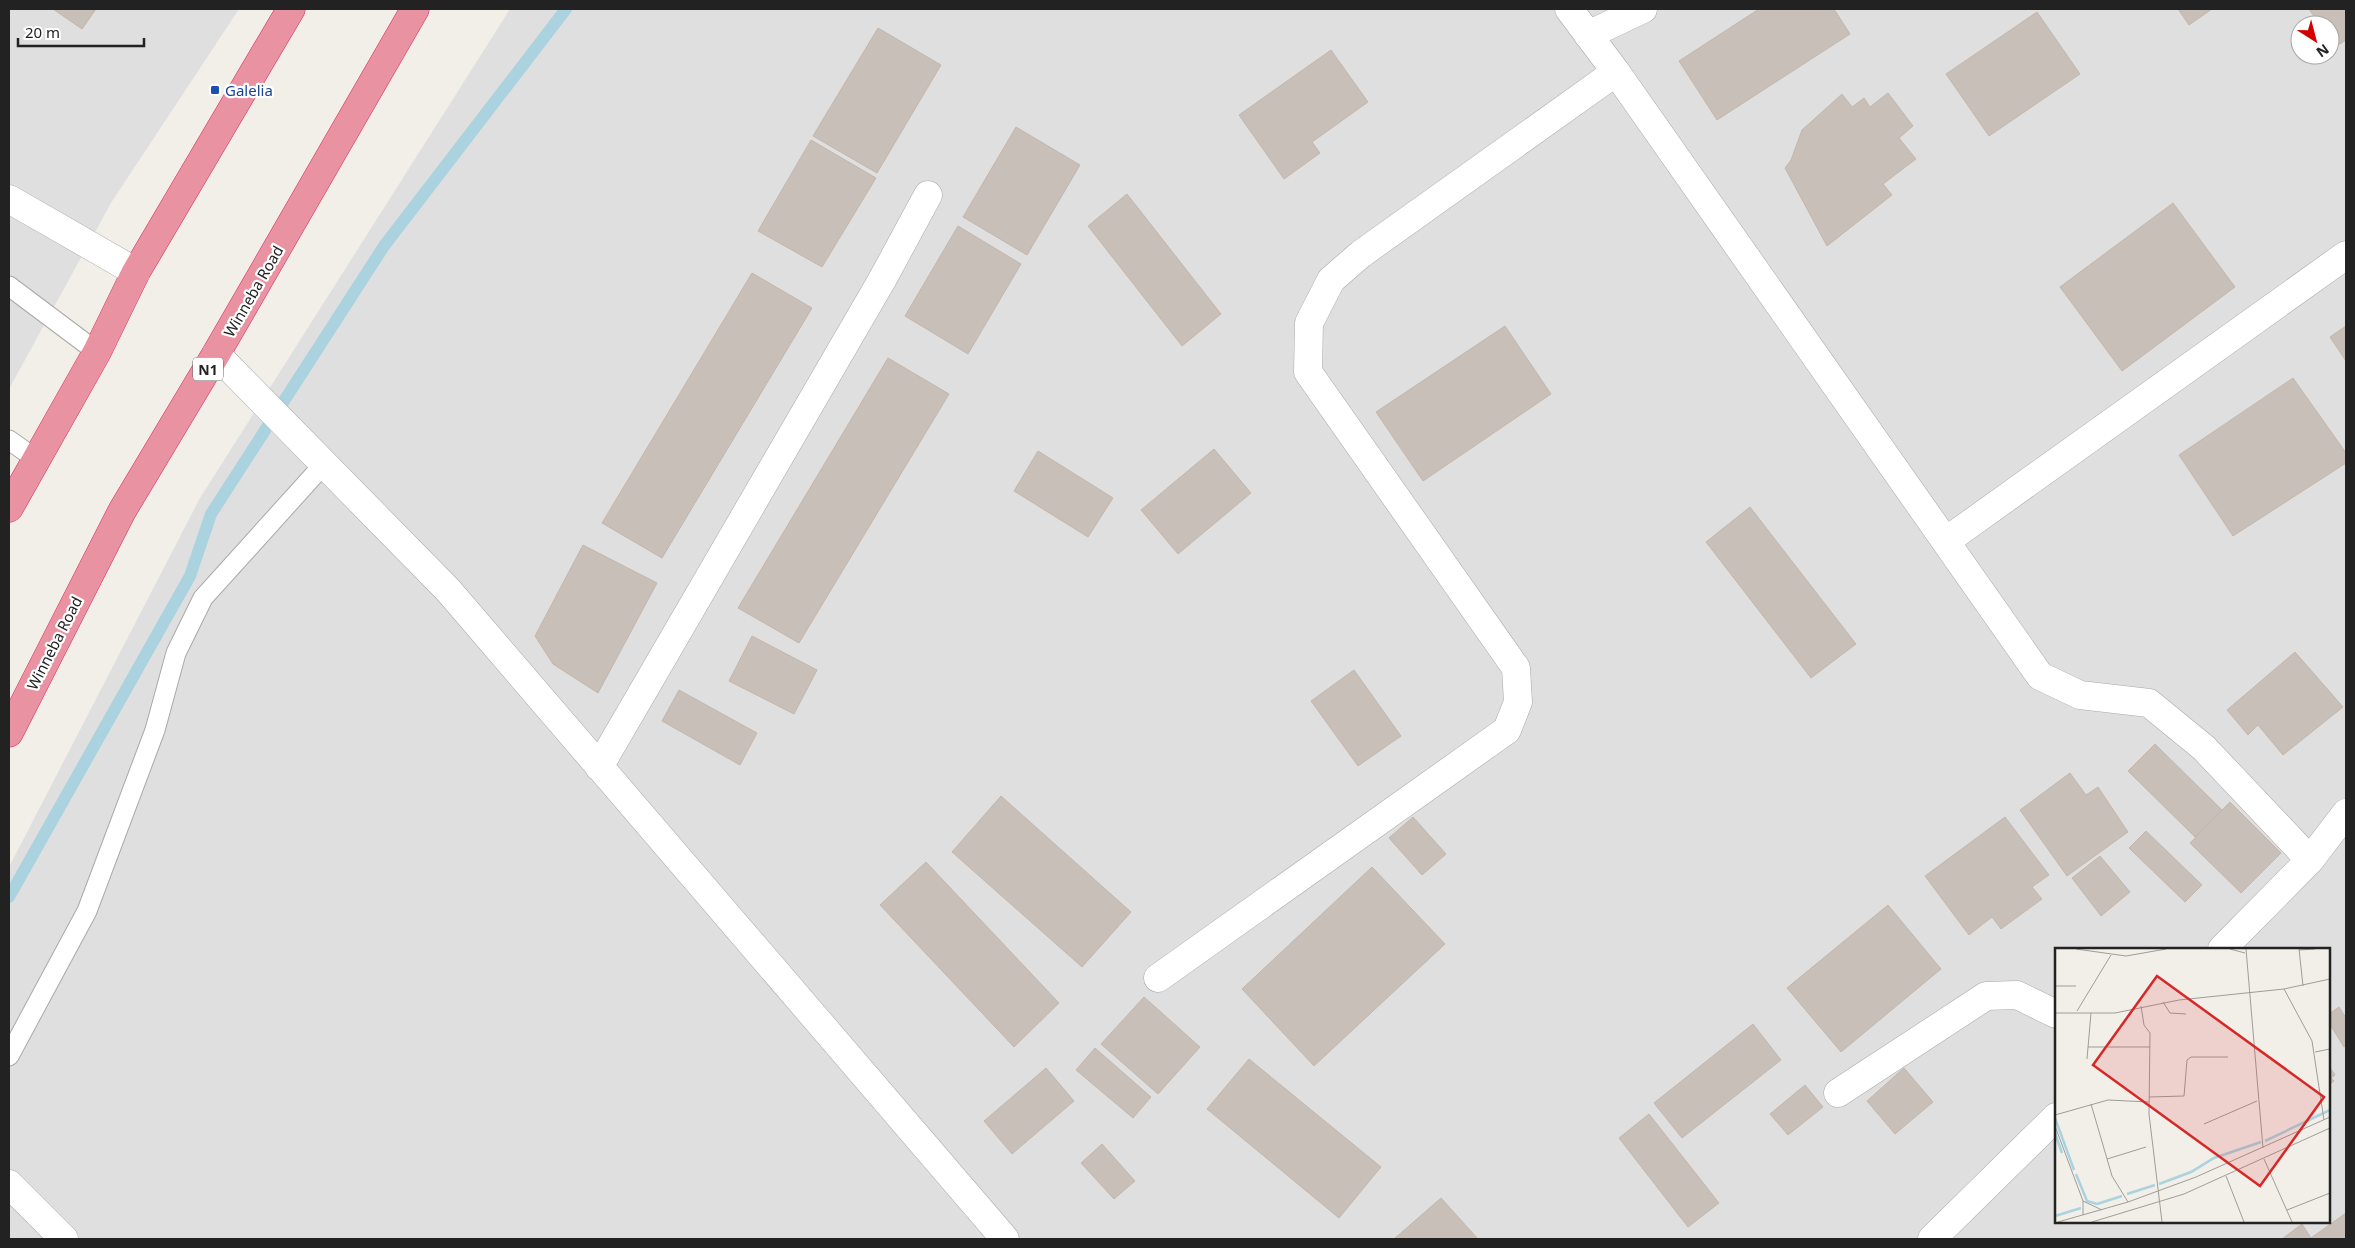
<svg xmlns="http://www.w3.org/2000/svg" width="2355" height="1248" viewBox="0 0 2355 1248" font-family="'Noto Sans',sans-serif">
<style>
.residential{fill:#e0dfdf;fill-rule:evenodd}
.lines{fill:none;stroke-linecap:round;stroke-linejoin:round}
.stream{stroke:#aad3df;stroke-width:12}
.building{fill:#c7bfb8;stroke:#c4b6ab}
.lane-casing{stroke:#a9a9a9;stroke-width:21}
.street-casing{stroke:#a9a9a9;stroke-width:29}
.highway-casing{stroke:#dc2a67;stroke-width:29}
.lane{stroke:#fff;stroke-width:19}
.street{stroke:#fff;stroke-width:28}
.highway{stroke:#e892a2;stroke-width:28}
.transit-dot{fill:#1a4fb4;stroke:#fff;stroke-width:2}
.labels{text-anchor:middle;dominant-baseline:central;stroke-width:4.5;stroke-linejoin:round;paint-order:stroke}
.shield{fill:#fff;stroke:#646464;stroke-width:1}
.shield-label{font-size:14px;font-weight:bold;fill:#222}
.transit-label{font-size:15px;fill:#164399;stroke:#fff;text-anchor:start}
.street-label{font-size:15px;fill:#222;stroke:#fff}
.inset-river{fill:none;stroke:#aad3df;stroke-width:2.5}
.inset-road{fill:none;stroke:#9f9d99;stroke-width:1}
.view{fill:#d62828;fill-opacity:0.15;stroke:#d62828;stroke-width:2.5}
.inset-edge{fill:none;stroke:#222;stroke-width:2.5}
</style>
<rect width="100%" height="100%" fill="#f2efe9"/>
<path class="residential" d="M9 9H239L111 203 9 389Z
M510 9H2346V1239H9V867L200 498ZM2300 25H2330V55H2300ZM2056 949H2329V1222H2056Z"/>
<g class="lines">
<path class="stream" d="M9 897 190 576 211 514 384 246 566 9"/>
</g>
<path class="building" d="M53 9H96L82 29Z
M1759 9H1834L1850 34 1717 120 1679 61Z
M2178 9H2212L2189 25Z
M2309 9H2346V40L2335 47 2330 40V25H2320Z
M2037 12 2080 74 1989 136 1946 74Z
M878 28 941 65 877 173 813 136Z
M1331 50 1368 102 1312 142 1320 153 1284 179 1239 115Z
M1888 93 1913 126 1899 138 1916 159 1883 184 1892 195 1827 246 1785 168 1791 160 1802 130 1842 94 1852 107 1864 98 1870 107Z
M1016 127 1080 165 1027 255 963 217Z
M811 140 876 178 822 267 758 231Z
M1127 194 1221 314 1182 346 1088 226Z
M2173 203 2235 287 2122 371 2060 287Z
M958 226 1021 264 968 354 905 316Z
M752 273 812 308 662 558 602 523Z
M1505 326 1551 394 1423 481 1376 412Z
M2346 326V361L2330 337Z
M888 358 949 394 799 643 738 608Z
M2293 378 2346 453V463L2233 536 2179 455Z
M1214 449 1251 493 1178 554 1141 510Z
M1038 451 1113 498 1088 537 1014 491Z
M1750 507 1856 644 1811 678 1706 542Z
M583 545 657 583 598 693 553 664 535 636Z
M752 636 817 670 794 714 729 681Z
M2295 652 2343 707 2283 755 2258 725 2248 735 2227 710Z
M1354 670 1401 736 1358 766 1311 701Z
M679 690 757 733 740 765 662 721Z
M2155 744 2222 810 2195 837 2128 771Z
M2070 773 2086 795 2098 787 2128 832 2067 876 2020 810Z
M1001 796 1131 912 1082 967 952 852Z
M2230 802 2281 853 2241 893 2190 843Z
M1413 817 1446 854 1422 875 1389 838Z
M2005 817 2049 875 2032 887 2042 899 2001 929 1992 917 1969 935 1925 876Z
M2146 831 2202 885 2185 902 2129 848Z
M2100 856 2130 892 2101 916 2072 878Z
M926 862 1059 1003 1014 1047 880 905Z
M1372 867 1445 944 1314 1066 1242 989Z
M1888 905 1941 969 1841 1052 1787 988Z
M1144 997 1200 1047 1158 1094 1101 1044Z
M2339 1007 2346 1018V1046L2344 1047 2329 1023V1014Z
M1753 1024 1781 1060 1682 1138 1654 1103Z
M1095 1048 1151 1097 1133 1118 1076 1070Z
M1249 1059 1381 1167 1339 1218 1207 1109Z
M2329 1066 2335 1075 2331 1078 2334 1081 2329 1085Z
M1046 1068 1074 1101 1012 1154 984 1121Z
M1904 1068 1933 1102 1895 1134 1867 1101Z
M1805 1085 1823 1107 1788 1135 1770 1114Z
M1649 1114 1719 1203 1688 1227 1619 1138Z
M1102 1144 1135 1181 1114 1199 1081 1163Z
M1441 1198 1478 1239H1394Z
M2346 1213V1239H2282L2302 1224 2311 1238Z"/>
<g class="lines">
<defs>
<path id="lane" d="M9 286 97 352
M9 440 36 459
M9 1056 87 911 155 730 176 653 203 598 324 464"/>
<path id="street" d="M1569 9 1616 72 2040 676 2080 695 2149 703 2204 748 2310 860
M1588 35 1643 9
M9 199 136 272
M216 354 448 590 1005 1239
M1946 541 2346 255
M599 767 882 280 928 195
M2222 949 2310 860 2346 813
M1158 978 1507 730 1518 702 1516 668 1308 372 1309 323 1331 280 1361 254 1616 72
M1838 1093 1986 996 2017 995 2056 1014
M9 1184 64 1239
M1932 1239 2056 1117"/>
<path id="highway" d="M9 508 97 352 136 272 291 9
M9 733 122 511 216 354 415 9"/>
</defs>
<use href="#lane" class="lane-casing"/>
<use href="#street" class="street-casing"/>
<use href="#highway" class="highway-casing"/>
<use href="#lane" class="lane"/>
<use href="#street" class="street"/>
<use href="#highway" class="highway"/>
</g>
<rect class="transit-dot" x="210" y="85" width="10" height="10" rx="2.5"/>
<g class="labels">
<rect class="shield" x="193" y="357.5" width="30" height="23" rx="4"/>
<g class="shield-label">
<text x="208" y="369">N1</text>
</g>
<g class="transit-label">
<text x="225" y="90">Galelia</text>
</g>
<g class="street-label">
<text transform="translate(253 291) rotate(-60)">Winneba Road</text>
<text transform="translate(54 643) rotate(-63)">Winneba Road</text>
</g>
</g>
<g transform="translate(2055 948)">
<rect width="275" height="275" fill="#f2efe9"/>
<path class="inset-river" d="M0 170 19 222M0 185 7 205M210 193 275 162M21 226 32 253 42 256M104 236 136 224 159 210 206 194M72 246 100 237M42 256 67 248M0 268 26 260"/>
<path class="inset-road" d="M21 1 71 8 111 1M175 1 190 5M191 1 208 200M244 1 248 38M244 2 260 1M0 38H21M229 41 257 93 269 172M108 54 115 65 131 66M86 58 89 77 95 85 94 166 107 274M22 63 56 7M0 65H60L124 52 229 41 275 31M33 99H95M260 104 275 101M32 111 36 65M94 149 129 148 132 112 136 109H173M36 156 57 228 73 254M0 167 53 152 94 154M149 176 202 153M0 178 28 253V267M52 211 91 199M209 211 237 274M171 228 189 274M28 253 47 262M232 262 275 245M3 274 73 254 141 229 275 169M37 274 129 246 275 180"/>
<path class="view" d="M102 28 269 149 205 238 38 117Z"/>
<rect width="275" height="275" class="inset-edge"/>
</g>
<rect width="2355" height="1248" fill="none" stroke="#222222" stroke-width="20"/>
<g transform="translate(2315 40) rotate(144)"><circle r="24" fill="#ffffff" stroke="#a7a7a7"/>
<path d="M0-4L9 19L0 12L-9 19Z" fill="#d40000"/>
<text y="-8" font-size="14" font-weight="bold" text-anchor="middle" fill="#222222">N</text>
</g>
<path d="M18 38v8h126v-8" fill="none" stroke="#222222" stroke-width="2.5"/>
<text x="25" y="38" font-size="15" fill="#222222" stroke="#ffffff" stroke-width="4" paint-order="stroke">20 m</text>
</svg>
